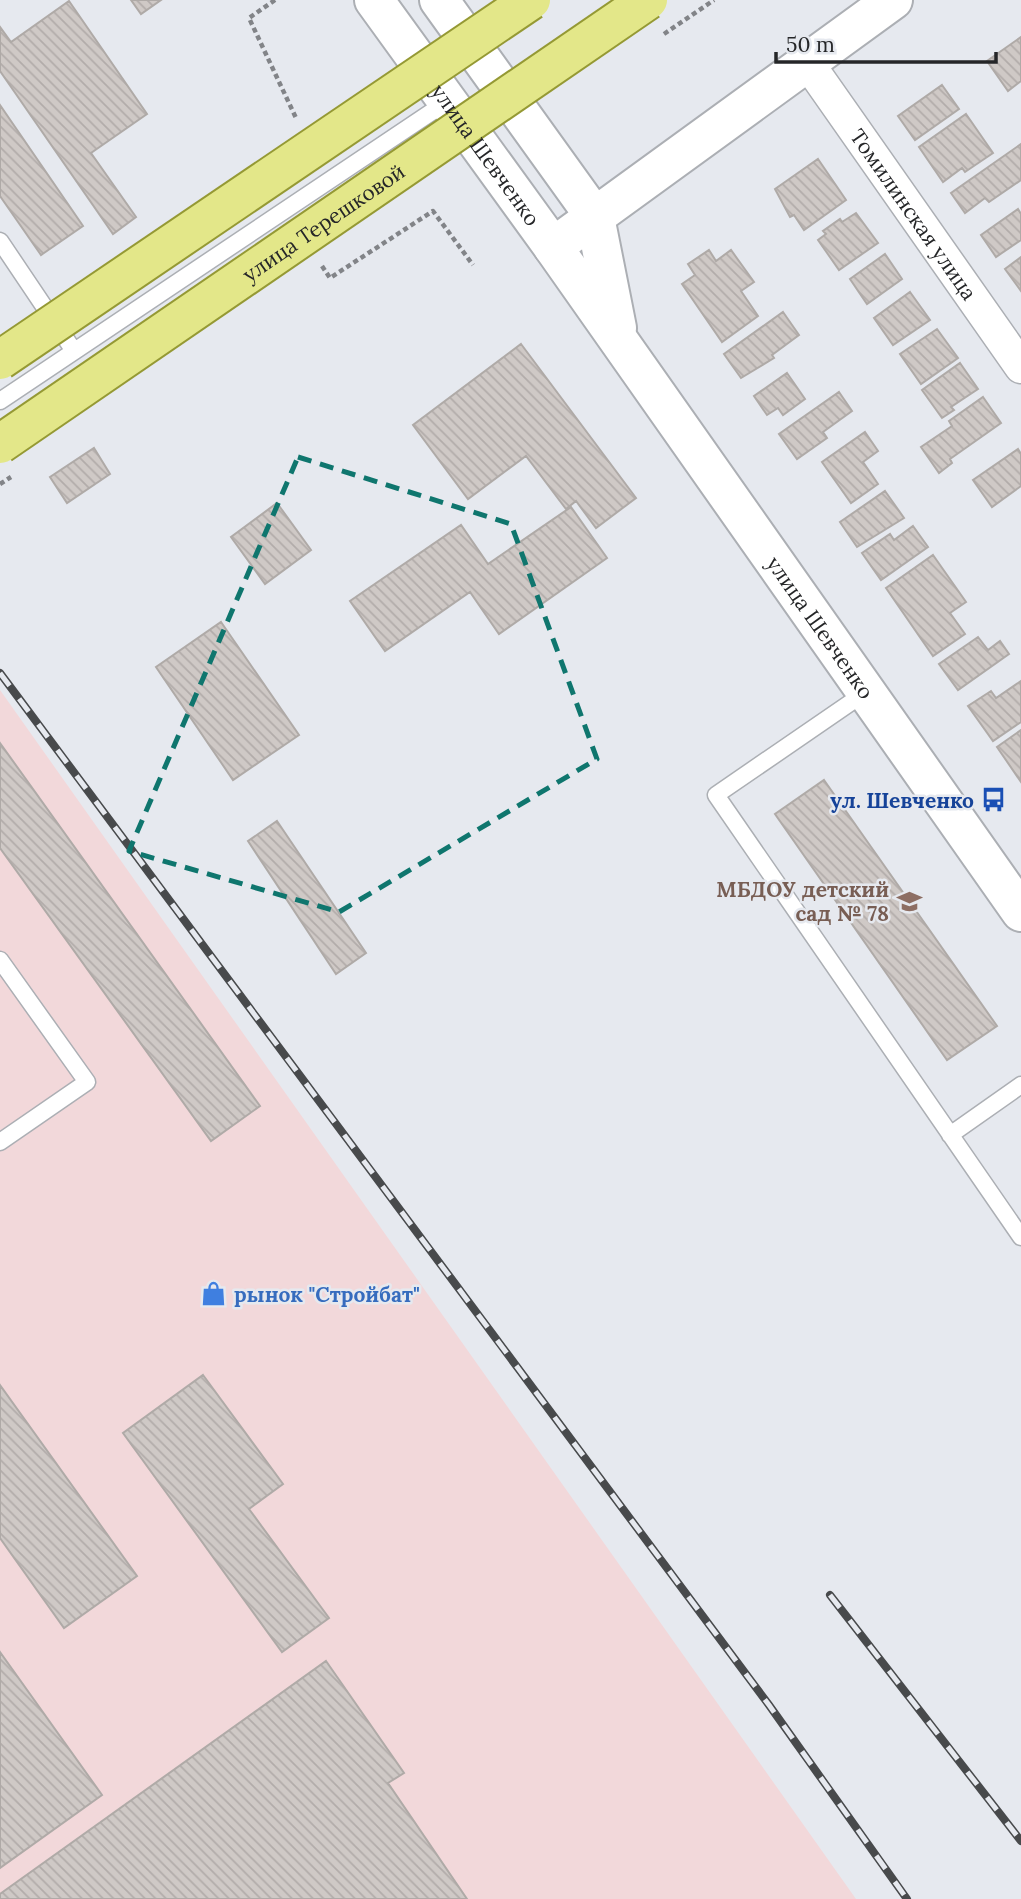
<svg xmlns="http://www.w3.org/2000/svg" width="1021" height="1899" viewBox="0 0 1021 1899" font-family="Lora,serif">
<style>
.commercial{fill:#f2d8da}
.building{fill:url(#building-back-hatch);stroke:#afaaa7;stroke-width:2}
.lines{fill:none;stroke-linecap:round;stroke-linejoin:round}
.service-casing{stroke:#acafb4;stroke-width:19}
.minor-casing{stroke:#acafb4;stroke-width:35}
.secondary-casing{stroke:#acafb4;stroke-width:42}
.path{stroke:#828488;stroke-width:4.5;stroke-dasharray:5 3.5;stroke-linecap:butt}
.service{stroke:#fff;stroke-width:16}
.minor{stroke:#fff;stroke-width:32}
.secondary{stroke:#fff;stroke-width:38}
.rail-casing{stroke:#484a4c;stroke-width:8}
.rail{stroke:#e6e9ef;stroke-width:5;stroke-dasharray:16;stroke-linecap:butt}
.primary-bridge-casing{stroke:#959934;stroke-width:42;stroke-linecap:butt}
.path-bridge{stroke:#828488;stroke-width:4.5;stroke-dasharray:5 3.5;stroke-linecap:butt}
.primary-bridge{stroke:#e3e789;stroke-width:38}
.marked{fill:none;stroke:#0f766e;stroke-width:5;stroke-dasharray:14 9;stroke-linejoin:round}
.labels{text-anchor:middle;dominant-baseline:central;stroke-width:5;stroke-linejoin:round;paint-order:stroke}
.street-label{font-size:21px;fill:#252628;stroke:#e6e9ef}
.transit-label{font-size:21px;font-weight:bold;fill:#164399;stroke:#e6e9ef;text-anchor:end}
.education-label{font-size:21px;font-weight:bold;fill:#785e54;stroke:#e6e9ef;text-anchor:end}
.shop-label{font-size:21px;font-weight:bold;fill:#366cbe;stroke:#e6e9ef;text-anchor:start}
</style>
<defs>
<pattern id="building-back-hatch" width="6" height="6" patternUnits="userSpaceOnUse" patternTransform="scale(1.75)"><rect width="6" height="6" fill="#cfc9c6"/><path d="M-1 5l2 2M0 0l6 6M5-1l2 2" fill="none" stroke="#b2acaa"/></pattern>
</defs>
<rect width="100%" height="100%" fill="#e6e9ef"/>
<path class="commercial" d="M0 690 856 1899H0Z"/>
<path class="building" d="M131 0H161L141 14Z
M69 1 147 114 91 153 136 217 113 234 0 71V27L11 42Z
M1021 37V81L1008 91 987 61Z
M942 85 959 109 915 140 898 116Z
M0 105 83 226 41 255 0 196Z
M966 114 993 153 965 172 962 168 943 182 919 147Z
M1021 144V180L989 202 985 198 965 213 951 193Z
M818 159 846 200 804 230 794 215 790 217 775 189Z
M1018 209 1021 214V240L996 257 981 235Z
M856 213 878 243 839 270 818 240 826 234 823 231 840 219 842 222Z
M709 250 716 261 731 250 754 282 741 291 758 316 722 342 682 284 695 275 688 264Z
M885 254 902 279 867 304 850 279Z
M1021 257V291L1005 269Z
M910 292 930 320 893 345 874 318Z
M783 312 799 335 772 355 774 358 741 378 724 354Z
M937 329 958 358 921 384 900 354Z
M521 344 636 498 596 528 576 501 566 509 526 456 468 499 413 425Z
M960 363 978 389 951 407 954 410 942 418 922 390Z
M787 373 805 399 783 415 778 408 767 415 754 396Z
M839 392 852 411 823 432 827 438 797 459 779 434Z
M983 397 1001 423 950 459 952 463 939 473 921 447 952 426 949 421Z
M865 432 878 451 863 462 878 484 851 503 822 462Z
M94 448 110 474 67 503 50 477Z
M1018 449 1021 454V486L992 507 973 480Z
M885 491 904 518 857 547 840 522Z
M277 503 311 550 265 584 231 537Z
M571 507 607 558 499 634 470 592 385 651 350 601 461 525 488 564Z
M913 526 928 547 881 580 862 553 890 534 894 540Z
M933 555 966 602 950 613 965 634 933 656 886 588Z
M221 622 299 735 233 780 156 667Z
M978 637 988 650 1000 641 1009 654 958 690 939 664Z
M1021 681V722L993 741 968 706 991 691 996 698Z
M1021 730V782L997 747Z
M0 743 260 1106 211 1141 0 848Z
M824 780 997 1026 947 1060 775 814Z
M277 821 366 953 336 974 248 841Z
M203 1375 283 1484 249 1509 329 1618 282 1652 123 1433Z
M0 1385 137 1576 64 1628 0 1538Z
M0 1652 102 1795 0 1868Z
M326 1661 404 1773 388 1783 467 1899H0V1894Z"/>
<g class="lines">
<defs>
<path id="service" d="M0 241 74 351
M0 401 448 101
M866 692 716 795 1021 1237
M0 960 87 1082 0 1142
M950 1135 1021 1085"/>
<g id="minor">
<path id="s1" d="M807 62 1021 367"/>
</g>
<g id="secondary">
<path id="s2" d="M374 0 553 247 1021 912"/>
<path d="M439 0 595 217 617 328"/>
<path d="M553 247 893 0"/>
</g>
</defs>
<use href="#service" class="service-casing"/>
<use href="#minor" class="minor-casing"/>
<use href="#secondary" class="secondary-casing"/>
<path class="path" d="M275 0 249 18 296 118
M322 266 330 278 433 211 473 265"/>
<use href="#service" class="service"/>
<use href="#minor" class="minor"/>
<use href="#secondary" class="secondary"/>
<defs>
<path id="rail" d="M0 673 769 1705 907 1899
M830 1595 1021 1841"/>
</defs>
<use href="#rail" class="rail-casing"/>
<use href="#rail" class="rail"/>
<defs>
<g id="primary-bridge">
<path d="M0 360 531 0"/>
<path id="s3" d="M0 444 648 0"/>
</g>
</defs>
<use href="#primary-bridge" class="primary-bridge-casing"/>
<path class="path-bridge" d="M664 34 714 0
M0 484 11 477"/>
<use href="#primary-bridge" class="primary-bridge"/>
</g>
<path class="marked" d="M298 457 511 524 597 759 339 912 129 851Z"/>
<defs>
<symbol id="bus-bare" viewBox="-9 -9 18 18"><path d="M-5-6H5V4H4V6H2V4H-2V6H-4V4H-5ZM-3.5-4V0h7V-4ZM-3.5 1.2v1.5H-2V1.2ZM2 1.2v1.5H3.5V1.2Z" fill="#1a4fb4" stroke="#e6e9ef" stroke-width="2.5" paint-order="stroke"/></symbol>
<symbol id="school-bare" viewBox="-9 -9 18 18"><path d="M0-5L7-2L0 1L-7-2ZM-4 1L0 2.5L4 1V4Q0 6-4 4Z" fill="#8d6e63" stroke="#e6e9ef" stroke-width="2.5" paint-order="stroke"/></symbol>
<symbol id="shop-bare" viewBox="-9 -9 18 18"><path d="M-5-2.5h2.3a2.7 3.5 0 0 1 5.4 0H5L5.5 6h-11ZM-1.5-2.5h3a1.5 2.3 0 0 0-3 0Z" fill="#3f7fe0" stroke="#e6e9ef" stroke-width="2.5" paint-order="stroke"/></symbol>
</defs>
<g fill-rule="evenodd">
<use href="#bus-bare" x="976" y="782" width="35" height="35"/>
<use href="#school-bare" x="892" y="884" width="35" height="35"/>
<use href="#shop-bare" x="196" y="1276" width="35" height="35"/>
</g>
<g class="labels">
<g class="street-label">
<text stroke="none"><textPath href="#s2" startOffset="191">улица Шевченко</textPath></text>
<text stroke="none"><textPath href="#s1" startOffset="186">Томилинская улица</textPath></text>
<text stroke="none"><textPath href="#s3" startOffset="392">улица Терешковой</textPath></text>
<text stroke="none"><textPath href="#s2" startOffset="770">улица Шевченко</textPath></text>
</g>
<g class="transit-label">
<text x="974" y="800">ул. Шевченко</text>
</g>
<g class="education-label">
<text x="889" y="889">МБДОУ детский<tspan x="889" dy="24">сад № 78</tspan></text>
</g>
<g class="shop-label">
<text x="234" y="1294">рынок "Стройбат"</text>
</g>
</g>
<path d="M776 52v10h220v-10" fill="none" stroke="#252628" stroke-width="3.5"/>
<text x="786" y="52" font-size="21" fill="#252628" stroke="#e6e9ef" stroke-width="5" paint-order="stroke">50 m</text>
</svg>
